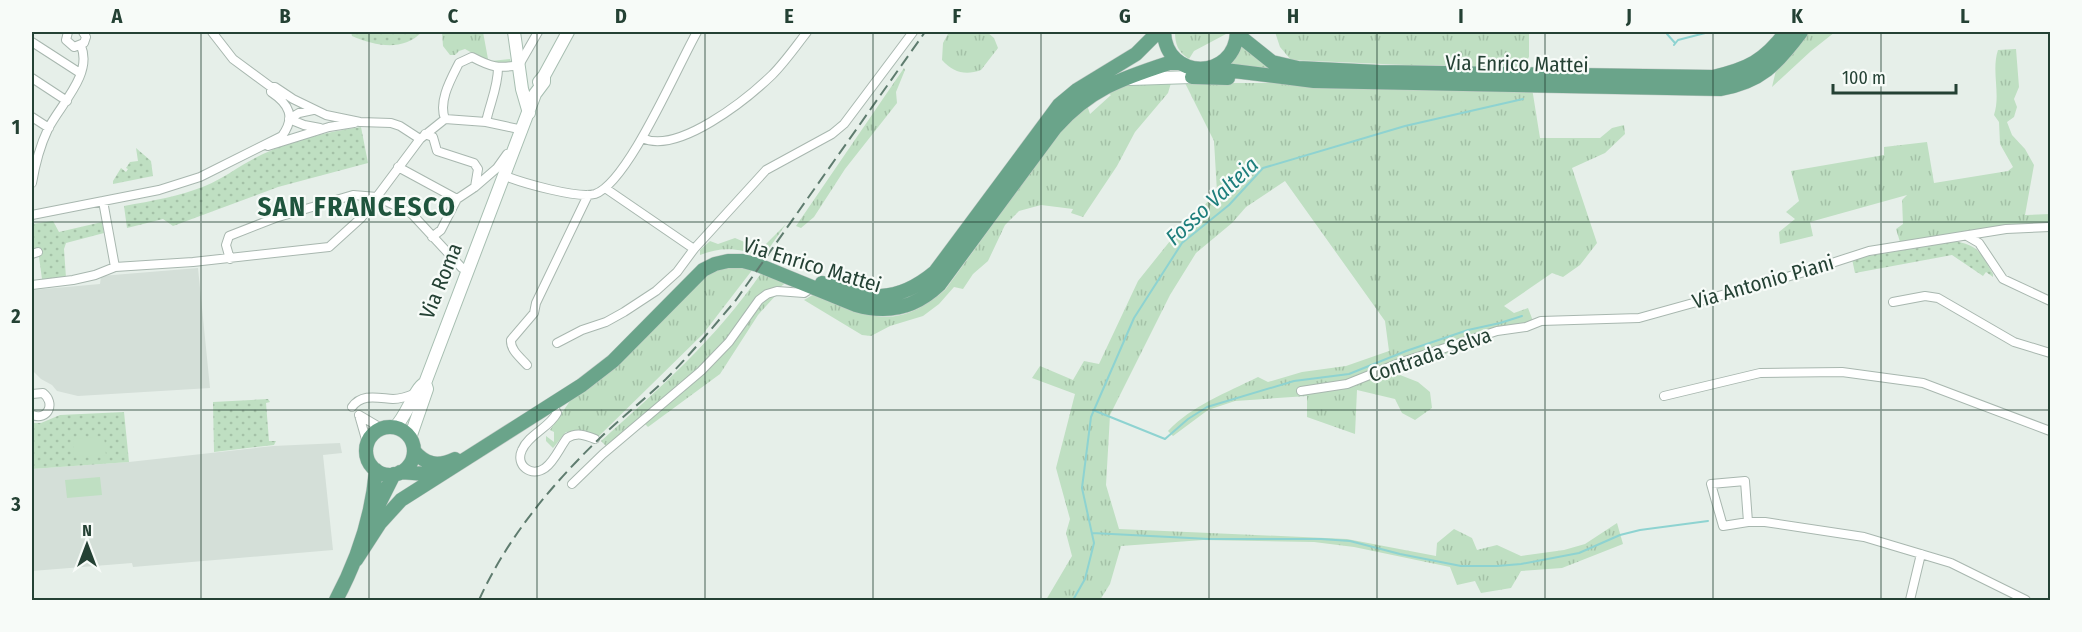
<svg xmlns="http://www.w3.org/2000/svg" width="2082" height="632" viewBox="0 0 2082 632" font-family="'Fira Sans Condensed',sans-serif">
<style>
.built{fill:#d4dfd8}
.grass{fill:url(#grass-tufts)}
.park{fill:url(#park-dots)}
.pitch{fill:#bfdfc2}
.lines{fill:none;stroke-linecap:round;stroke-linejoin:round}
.stream{stroke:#8ed3d1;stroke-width:2}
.street-casing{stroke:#a8b7af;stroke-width:10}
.secondary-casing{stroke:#a7beb1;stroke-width:14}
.primary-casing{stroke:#c2cac6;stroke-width:15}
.street{stroke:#fff;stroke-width:8}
.secondary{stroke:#fff;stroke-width:12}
.primary{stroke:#6aa48a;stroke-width:14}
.rail{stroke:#5f7c6f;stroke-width:2;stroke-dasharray:12 6;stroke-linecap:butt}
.grid{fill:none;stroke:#244134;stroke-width:1.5;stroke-opacity:0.55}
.labels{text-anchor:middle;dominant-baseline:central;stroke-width:4.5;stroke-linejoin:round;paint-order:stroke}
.street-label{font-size:21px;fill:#244134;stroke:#f7fbf8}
.water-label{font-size:22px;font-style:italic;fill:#1d7e7c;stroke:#f7fbf8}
.district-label{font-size:27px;font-weight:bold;letter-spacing:1.5px;fill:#1f543d;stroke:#f7fbf8}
.neatline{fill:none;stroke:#244134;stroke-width:2}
.grid-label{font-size:20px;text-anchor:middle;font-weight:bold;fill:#244134}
</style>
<defs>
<pattern id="grass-tufts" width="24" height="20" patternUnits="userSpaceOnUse" patternTransform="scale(1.5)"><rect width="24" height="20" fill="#bfdfc2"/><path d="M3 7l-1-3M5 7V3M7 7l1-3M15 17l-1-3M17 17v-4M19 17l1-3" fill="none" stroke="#a4c1a7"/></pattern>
<pattern id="park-dots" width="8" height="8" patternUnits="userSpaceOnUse" patternTransform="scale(1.5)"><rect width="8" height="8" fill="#bfdfc2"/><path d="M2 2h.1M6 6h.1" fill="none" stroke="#a4c1a7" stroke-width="1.8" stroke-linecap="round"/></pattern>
</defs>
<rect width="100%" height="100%" fill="#e6efe9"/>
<path class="built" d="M198 268 210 388 78 396 57 391 52 385 41 379 32 370V290L100 284 101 276Z
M340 443 342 453 323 455 333 550 133 567 132 563 32 571V469L129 462 273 446Z"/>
<path class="grass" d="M442 32H483L488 59 491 61 510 59 511 62 492 64 465 49 459 51 455 55H450L443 46Z
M949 32H987L994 38 998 48 981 70C965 76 953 72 942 60L943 43Z
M1175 32H1225L1226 34 1194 51 1189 59C1178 52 1175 44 1175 32Z
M1275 32H1533L1529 34V57L1521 67 1406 65 1291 60 1280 47Z
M1809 32H1835L1811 51 1772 87 1776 70 1793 54Z
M1241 44 1263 63 1290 72 1229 66Z
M2016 49 2019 87 2014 99 2017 107 2014 117 2007 122 2012 135 2025 149 2034 165 2025 215 2050 214V225L1900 242 1896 229 1903 224 1902 200 1907 195 1810 222 1813 236 1780 244 1779 232 1795 219 1786 212 1799 201 1791 171 1884 155V147L1927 142 1934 183 2008 171 2013 167 2000 144 1999 122 1994 115C2001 94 1991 71 1998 50Z
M904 68 905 70 896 92 897 103 845 169 814 217 801 228 796 226Z
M1123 83H1171L1168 93 1135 132 1117 166 1083 217 1071 213 1073 209 1041 205 1019 211 1005 225 988 261 973 274 963 289 954 287 939 304 923 316 890 326 871 336 862 335 804 300 816 293C868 318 895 332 945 290L1063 128 1087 105 1090 114 1111 95 1105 92Z
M1185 83H1318L1532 88 1540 138H1600L1612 128 1624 125 1625 134 1605 153 1572 168 1597 243 1580 265 1563 277 1552 273 1504 306 1514 313 1528 308 1533 321 1395 373 1418 382 1430 392 1432 408 1415 420 1402 413 1395 399 1357 390 1355 434 1307 417V396L1235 401 1208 410 1173 436 1168 431C1193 405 1226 393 1258 377L1268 382 1302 372 1346 366 1389 351 1385 321 1285 181 1246 207 1232 223 1196 253 1170 295 1110 415 1106 485 1119 529 1347 539 1436 556 1437 543 1454 529 1472 538 1477 550 1497 545 1521 556 1564 550 1585 544 1617 523 1623 544 1562 568 1521 571 1511 588 1481 593 1475 581 1457 585 1450 567 1354 547 1314 542 1203 540 1121 546 1110 584 1100 600H1046L1072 556 1066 533 1070 519 1056 468 1075 394 1032 378 1040 366 1073 380 1084 361 1099 364 1138 281 1170 241 1217 192 1214 141Z
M786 224 763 257C740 248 722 246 700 255V250L710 241 718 244 735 238 761 249Z
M729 265 753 269 703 334 598 437 585 431 566 432 553 448 546 441V436L554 442V432L550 430 570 401 591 387 615 365 706 272Z
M762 272 788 281 779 288 774 289 699 369 610 445 606 446 601 441C661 387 715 340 762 272Z
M776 295 758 315 720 374 648 427 644 423 707 368 765 299Z"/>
<path class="park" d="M351 32H422C402 52 376 46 352 36Z
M361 127 368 163 278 187 173 226 163 219 127 228 124 206C152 201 180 196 205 186 226 177 243 163 263 154 293 140 327 132 361 127Z
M136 148 151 161 153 176 113 184V181L121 168 126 172 128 169 126 168 130 162 138 161Z
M53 221 59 232 102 222 104 233 66 243 64 249 66 278 42 279 38 250 32 251V224Z
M1954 241C1980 246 1980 252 1993 274V277L1986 272 1983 276 1952 255 1855 273 1852 259Z
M268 399 270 402 266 403 269 441H276L274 445 214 452 213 402Z
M124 412 129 462 32 469V423H41L60 415Z"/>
<path class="pitch" d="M104 436 106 455 74 457 73 439Z
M100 477 102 495 67 498 65 480Z"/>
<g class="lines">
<path class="stream" d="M1670 32 1667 34 1675 43
M1674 45 1678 40 1709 32
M1093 410 1165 439 1188 419 1207 407 1294 381 1349 374 1406 351 1468 330 1500 323 1522 316
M1092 533 1209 539H1321L1350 541 1400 554 1461 566H1497L1521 564 1579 553 1620 535 1640 530 1708 521
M1073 600 1085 579 1094 543 1082 488 1091 417 1134 318 1182 243 1229 205 1263 168 1405 126 1523 99"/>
<defs>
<path id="street" d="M68 32 66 40 74 47 84 43 86 37 83 32
M32 42 80 73
M32 78 67 101
M271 87H275L293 99 326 115 360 122 391 123 400 126 420 139
M32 117 49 128
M289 119 304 125 320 128
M289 119 299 113 313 110
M445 119C438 101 451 79 459 63L472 57C491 67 498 69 519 65L538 32
M486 122C490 103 498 87 498 68
M425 134 433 137 437 151 474 163 478 169 475 187 457 199
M642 138C678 155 747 99 772 75 785 62 796 46 807 32
M268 146 329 127 354 123
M398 167 457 199 441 230 432 237
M505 176C523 183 578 199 595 194 628 183 678 65 697 32
M32 183C35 165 40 146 48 129 60 105 93 74 81 46
M475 187 497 168 507 154
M605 188 694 249
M103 201 115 267
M32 215 159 190 200 177 282 136C296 117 289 104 271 92V87L233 59 212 32
M1967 236 1979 243 2003 279 2050 301
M32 254 38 252
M230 259 226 245 229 236 275 218 353 195 377 197 411 213 462 268 468 271
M32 285 73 280 95 275 115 267 193 262 329 247 361 218 420 139 445 119 486 122 523 130
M1893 302 1925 296 1938 298 2014 342 2050 353
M557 343 582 330 606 322 624 312 656 291 677 272 694 249 766 170 832 134 844 124 913 32
M527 365C521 358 510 350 511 340L534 313 536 303 588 195
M1301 391 1347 384 1402 362 1497 331 1526 327 1541 321 1639 318 1801 273 1869 251 2006 229 2050 227
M32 394 43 393C56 403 48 421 32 415
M1664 396 1760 373 1842 372 1923 383 2050 431
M553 406 557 413C549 428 529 434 522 450 515 465 531 478 545 468 554 462 560 447 567 438 577 432 585 435 595 439
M352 407C362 393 378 398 393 399 400 399 409 396 416 393
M359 415 367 443
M359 415 381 428
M572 484 603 454 701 371 729 342 759 300 767 294 777 291 804 293 813 287
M1748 522 1745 481 1711 484 1723 526 1748 522H1765L1864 537 1951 563 2026 600
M1910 600 1921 554"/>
<path id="secondary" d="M514 32 522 89 529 113
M1130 79 1192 77
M539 82 544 76 568 32
M395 427C407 416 414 389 425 383L535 94 544 82V76
M410 438 427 389 425 383"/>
<path id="primary" d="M1164 32C1166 81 1235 81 1237 32
M1237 34 1272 62 1298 68 1379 72 1713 77C1748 69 1764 61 1786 32
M1209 68 1314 81 1720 89C1761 82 1777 64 1801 32
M1192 77 1228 78
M822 283C869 298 894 306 935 272L1059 105 1077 90 1136 54 1158 32
M366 451a24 24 0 1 1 48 0a24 24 0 1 1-48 0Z
M414 451C426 465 438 467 455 459
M400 472 439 475
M375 512 394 474
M356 560 380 523 401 500 582 385 613 361 703 270 715 264 728 261H743L758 265 856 305C887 314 915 308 939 285L1055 128C1090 89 1120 79 1169 63H1179
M336 600C358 559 372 517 376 470"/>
</defs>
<use href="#street" class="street-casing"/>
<use href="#secondary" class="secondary-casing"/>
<use href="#primary" class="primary-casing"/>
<use href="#street" class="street"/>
<use href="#secondary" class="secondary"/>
<use href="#primary" class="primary"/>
<path class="rail" d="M479 600C507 538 552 484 601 437 622 417 645 399 666 379 691 354 713 327 736 300L925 32"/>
</g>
<path class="grid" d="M201 32V600M369 32V600M537 32V600M705 32V600M873 32V600M1041 32V600M1209 32V600M1377 32V600M1545 32V600M1713 32V600M1881 32V600M32 222H2050M32 410H2050"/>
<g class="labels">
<g class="street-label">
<text transform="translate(1517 64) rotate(1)">Via Enrico Mattei</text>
<text transform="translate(812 265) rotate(17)">Via Enrico Mattei</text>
<text transform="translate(441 281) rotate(-68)">Via Roma</text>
<text transform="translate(1763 282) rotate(-16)">Via Antonio Piani</text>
<text transform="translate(1430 355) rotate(-19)">Contrada Selva</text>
</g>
<g class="water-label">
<text transform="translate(1212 201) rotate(-43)">Fosso Valteia</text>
</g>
<g class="district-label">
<text x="357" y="207">SAN FRANCESCO</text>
</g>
</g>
<rect width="2082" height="632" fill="none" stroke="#f7fbf8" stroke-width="66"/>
<g transform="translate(87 545)" stroke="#f7fbf8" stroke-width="4.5" paint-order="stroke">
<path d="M0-4.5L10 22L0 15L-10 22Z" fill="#244134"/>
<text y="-9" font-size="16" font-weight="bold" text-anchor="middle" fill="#244134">N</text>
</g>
<path d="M1833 84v9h123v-9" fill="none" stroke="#244134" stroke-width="3"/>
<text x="1842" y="84" font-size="18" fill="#244134" stroke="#f7fbf8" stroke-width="4.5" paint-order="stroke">100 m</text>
<rect x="33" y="33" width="2016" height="566" class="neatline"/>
<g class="grid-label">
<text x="117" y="23">A</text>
<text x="285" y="23">B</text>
<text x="453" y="23">C</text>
<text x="621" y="23">D</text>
<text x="789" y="23">E</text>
<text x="957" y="23">F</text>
<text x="1125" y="23">G</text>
<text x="1293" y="23">H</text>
<text x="1461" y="23">I</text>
<text x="1629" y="23">J</text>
<text x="1797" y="23">K</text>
<text x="1965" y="23">L</text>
<text x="16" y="134">1</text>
<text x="16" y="323">2</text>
<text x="16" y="511">3</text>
</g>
</svg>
